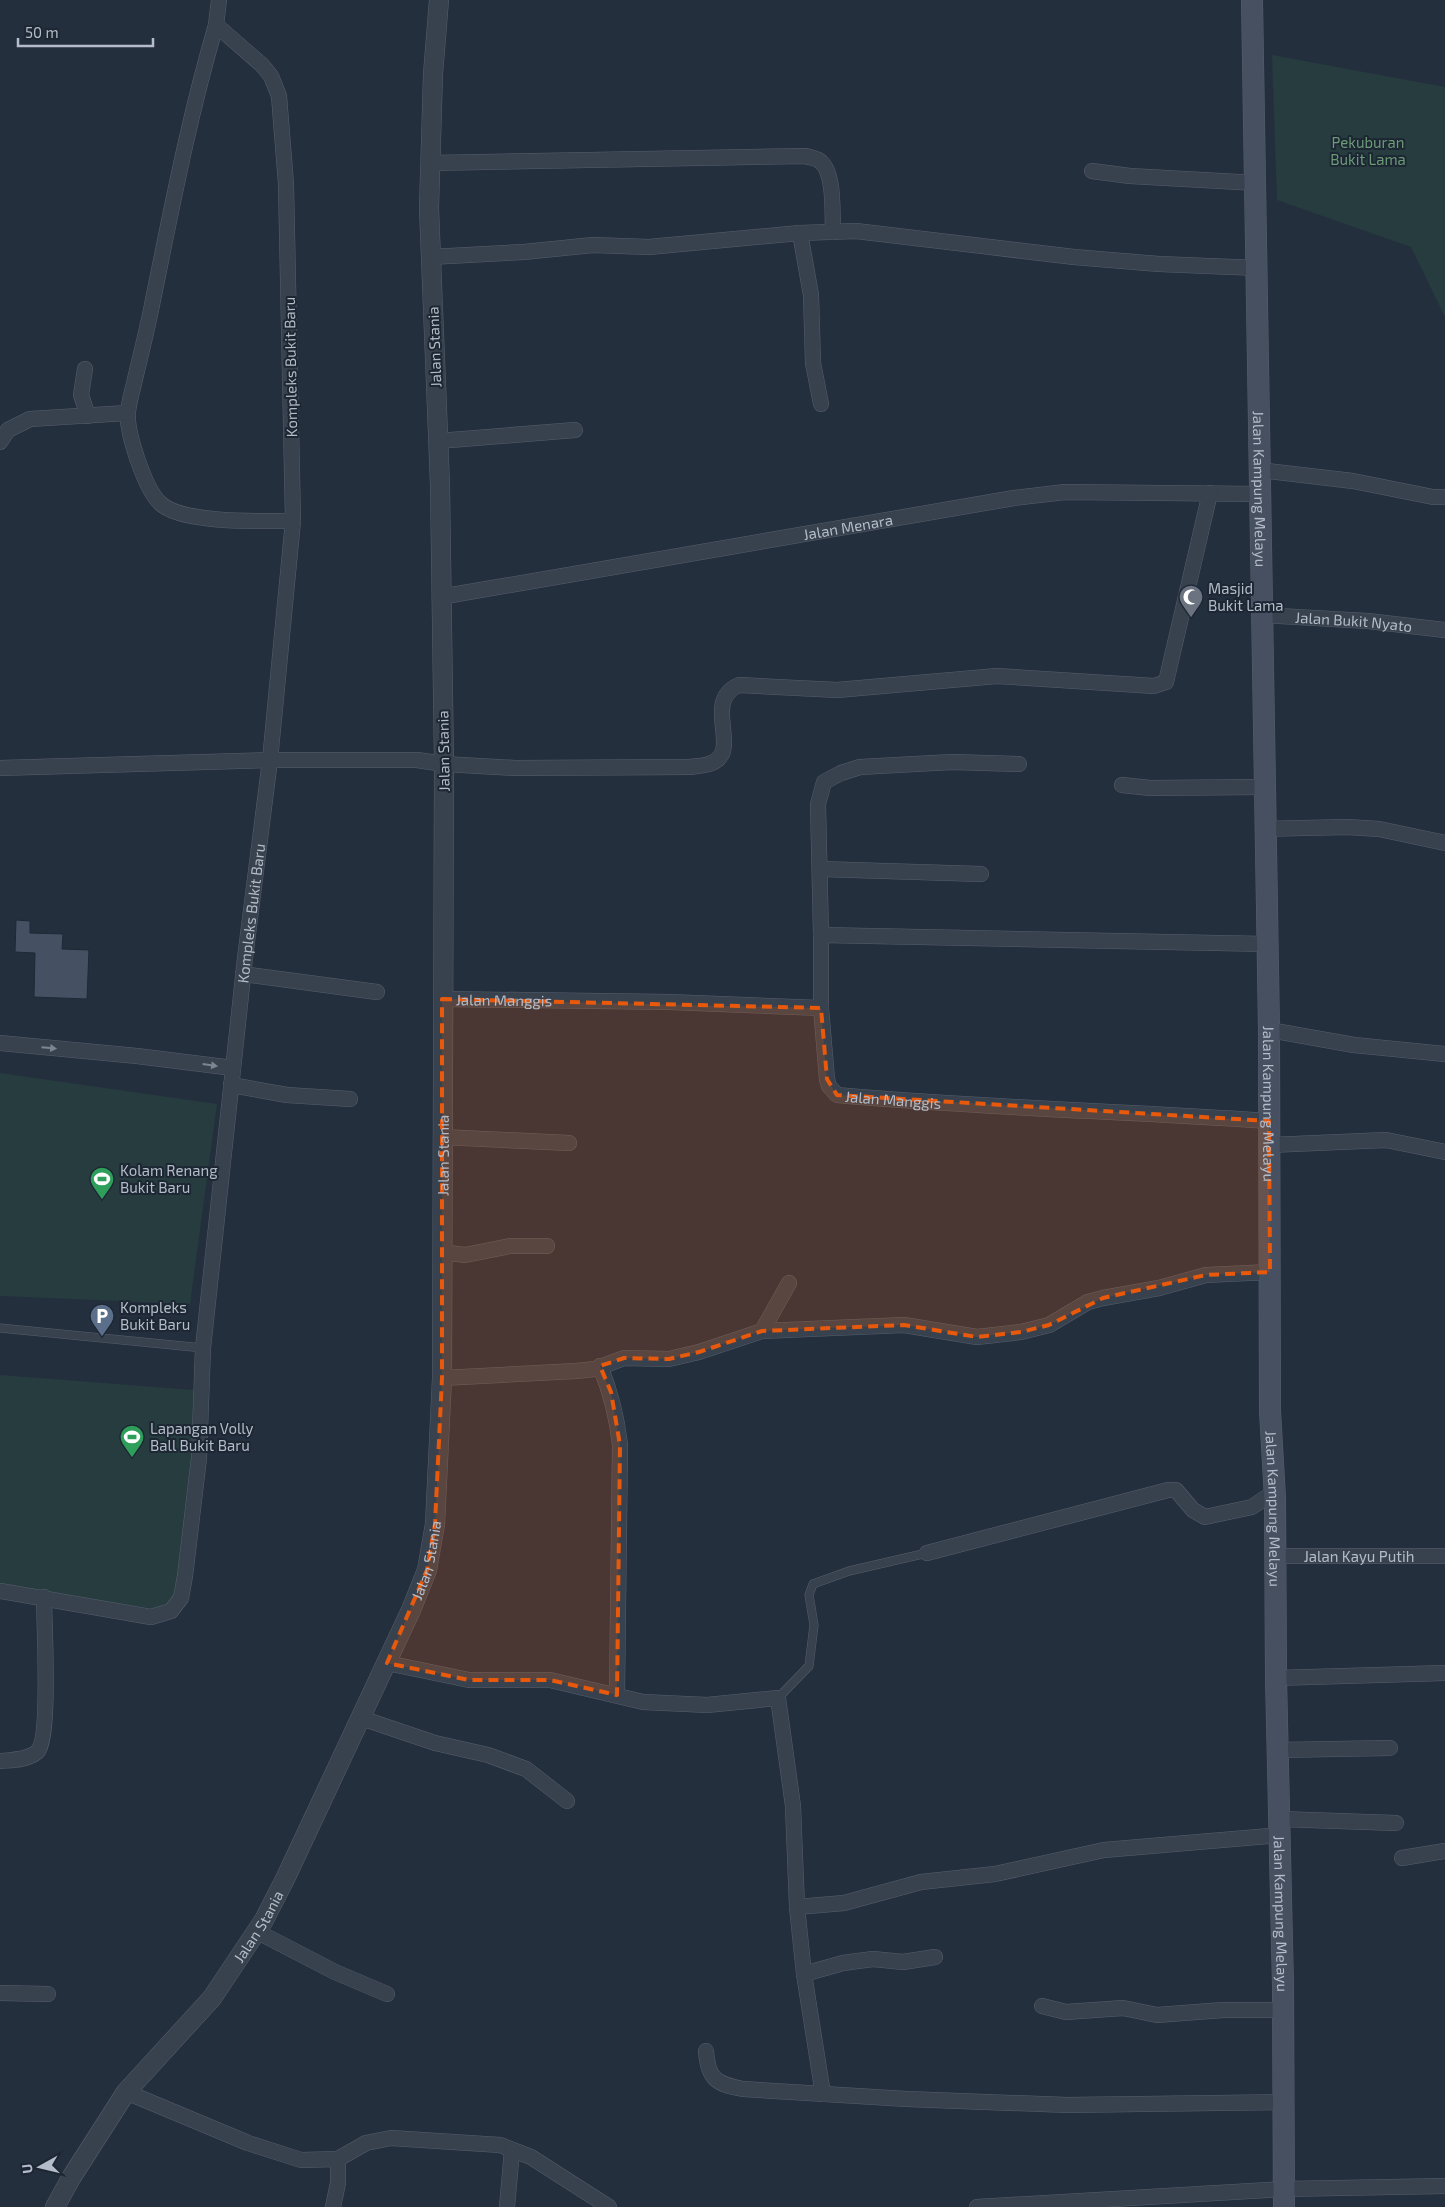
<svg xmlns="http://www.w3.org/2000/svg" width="1445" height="2207" viewBox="0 0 1445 2207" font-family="'Exo 2',sans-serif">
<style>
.green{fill:#263c3f}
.building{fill:#455162;stroke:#1f2835}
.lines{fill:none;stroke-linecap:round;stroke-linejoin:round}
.service-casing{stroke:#565f6c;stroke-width:9}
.minor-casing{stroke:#565f6c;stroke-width:16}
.tertiary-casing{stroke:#565f6c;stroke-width:20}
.secondary-casing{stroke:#565f6c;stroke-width:22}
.service{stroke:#38414e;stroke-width:8}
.minor{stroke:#38414e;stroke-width:15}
.tertiary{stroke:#38414e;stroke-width:19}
.secondary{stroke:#465061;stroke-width:21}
.oneway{fill:#7c8592}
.marked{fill:#e8590c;fill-opacity:0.2;stroke:#e8590c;stroke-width:4;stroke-dasharray:10 6;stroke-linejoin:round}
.labels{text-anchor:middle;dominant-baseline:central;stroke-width:4;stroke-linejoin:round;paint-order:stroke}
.park-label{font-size:15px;fill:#6b9a76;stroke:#1d2633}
.street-label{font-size:15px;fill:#b4bcc9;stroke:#1d2633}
.poi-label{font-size:15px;fill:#b4bcc9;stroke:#1d2633;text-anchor:start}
</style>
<rect width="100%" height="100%" fill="#242f3e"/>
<path class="green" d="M1272 55 1445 87V317L1411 247 1277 200Z
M0 1073 217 1104 190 1304 0 1296Z
M0 1375 207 1391 177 1612 0 1587Z"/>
<path class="building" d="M16 920 30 921V933L63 934 62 949 89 950 87 999 34 997 35 953 15 952Z"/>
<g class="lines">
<defs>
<path id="service" d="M0 1328 203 1348
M778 1698 809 1666 814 1625 809 1595 813 1584 849 1571 927 1553"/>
<g id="minor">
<path d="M216 25C189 117 171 211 152 305 147 330 141 354 135 379 133 389 129 401 128 412 126 432 145 489 160 503 181 524 263 521 293 521"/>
<path d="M430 163 806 156C811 158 817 158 821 162 835 174 832 214 833 232"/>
<path d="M1092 171 1130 176 1257 183"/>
<path d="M800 233 811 295 813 363 821 404"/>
<path d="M430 257 524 252 593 245 649 247 800 233 856 231 1074 257 1159 264 1258 268"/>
<path d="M85 369 81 395 88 416"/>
<path d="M438 441 575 430"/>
<path d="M0 442 8 430 30 419 127 413"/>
<path d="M1259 470 1353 481 1433 497H1445"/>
<path id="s1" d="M440 597 1014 498 1065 492 1259 494"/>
<path id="s2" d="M1263 615 1368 621 1445 630"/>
<path d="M0 768 270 760H417L444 764 515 768 689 767C696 766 703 766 709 764 745 753 700 702 739 685L837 690 997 676 1154 686 1166 682 1210 493"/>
<path d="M1122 785 1150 788 1264 787"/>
<path d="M1264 829 1347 827 1379 829 1445 843"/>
<path d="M820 869 981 874"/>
<path d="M821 935 818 804 824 782 841 773 860 767 952 762 1019 764"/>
<path d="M243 974 377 992"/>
<path id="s3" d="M442 999 670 1002 821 1008 827 1079 829 1086 837 1095C981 1108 1125 1111 1269 1121"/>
<path d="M821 1008V935L1267 944"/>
<path d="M1269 1030 1354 1045 1445 1054"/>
<path d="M0 1043 137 1056 233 1068"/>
<path d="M231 1085 287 1095 350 1099"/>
<path d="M442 1137 569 1143"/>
<path d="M1270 1145 1386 1140 1445 1152"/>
<path d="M441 1252 465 1255 510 1246H547"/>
<path d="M762 1331 904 1325 977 1337 1021 1332 1049 1325 1088 1302 1103 1298 1159 1288 1206 1275 1270 1272"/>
<path d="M600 1366C611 1393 617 1417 620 1445L617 1695"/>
<path d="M442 1378 576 1371 595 1369 624 1358 669 1359 699 1352 762 1331 789 1283"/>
<path d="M927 1553 1168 1490H1176L1193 1510 1205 1517 1252 1507 1274 1492"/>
<path id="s4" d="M1274 1556H1445"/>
<path id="s5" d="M0 1591 151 1617 171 1611 181 1598 185 1576 199 1458 203 1348 245 958 270 760 293 521 286 184 279 96 271 76 262 65 216 25 219 0"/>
<path d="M387 1663 469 1680H550L643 1702 707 1705 778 1698 793 1806 797 1907 804 1974 823 2094"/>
<path d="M1276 1678 1445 1673"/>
<path d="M361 1718 435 1743 488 1755 526 1769 567 1801"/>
<path d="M1278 1750 1390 1748"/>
<path d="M0 1761C11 1760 28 1760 37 1752 51 1740 44 1621 44 1597"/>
<path d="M1280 1819 1396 1823"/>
<path d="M1402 1858 1445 1851"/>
<path d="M797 1907 844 1903 921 1882 995 1874 1104 1850 1281 1835"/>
<path d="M256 1931 335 1972 387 1994"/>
<path d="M804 1974 843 1963 873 1959 903 1962 935 1957"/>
<path d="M0 1993 48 1994"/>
<path d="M1042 2006 1066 2012 1123 2008 1157 2015 1223 2010H1283"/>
<path d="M706 2051C708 2079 716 2084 743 2089L907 2099 1067 2105 1284 2102"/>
<path d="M126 2092 248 2143 301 2160 338 2159 366 2143 391 2138 500 2145 531 2157 609 2207"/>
<path d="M333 2207 338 2183V2159"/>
<path d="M507 2207 512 2150"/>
<path d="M977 2207 1284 2189 1445 2186"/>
</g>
<g id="tertiary">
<path id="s6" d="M55 2207 71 2178 126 2092 212 1998 264 1920 286 1877 411 1610 427 1570 435 1524 442 1378 444 764 440 485 429 208 433 74 439 0"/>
</g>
<g id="secondary">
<path id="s7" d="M1252 0 1269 1030 1270 1411 1275 1498 1276 1678 1283 1986 1284 2207"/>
</g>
</defs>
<use href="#service" class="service-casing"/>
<use href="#minor" class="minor-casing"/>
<use href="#tertiary" class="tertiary-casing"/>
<use href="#secondary" class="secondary-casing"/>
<use href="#service" class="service"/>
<use href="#minor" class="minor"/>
<use href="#tertiary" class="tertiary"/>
<use href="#secondary" class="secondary"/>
</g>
<defs><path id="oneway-solid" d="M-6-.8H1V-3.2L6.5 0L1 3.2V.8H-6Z" transform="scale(1.25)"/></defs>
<g class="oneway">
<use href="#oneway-solid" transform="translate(49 1048) rotate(5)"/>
<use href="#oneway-solid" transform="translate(210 1065) rotate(8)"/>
</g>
<path class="marked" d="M442 999 821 1008 827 1079 837 1095 1269 1121 1270 1272 1206 1275 1103 1298 1049 1325 1021 1332 977 1337 904 1325 762 1331 699 1352 669 1359 624 1358 600 1366 611 1392 620 1445 617 1695 550 1680H469L387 1663 427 1570 435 1524 442 1378Z"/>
<defs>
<symbol id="mosque-pin" viewBox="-11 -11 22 30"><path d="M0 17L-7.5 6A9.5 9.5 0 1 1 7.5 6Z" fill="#6b7280" stroke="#1d2633"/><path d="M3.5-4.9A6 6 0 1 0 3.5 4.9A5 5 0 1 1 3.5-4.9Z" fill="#fff"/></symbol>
<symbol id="stadium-pin" viewBox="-11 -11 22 30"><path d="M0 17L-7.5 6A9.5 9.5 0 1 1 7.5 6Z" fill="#2e9e5b" stroke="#1d2633"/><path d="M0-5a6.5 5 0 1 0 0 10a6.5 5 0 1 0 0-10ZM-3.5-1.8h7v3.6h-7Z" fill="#fff"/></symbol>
<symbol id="parking-pin" viewBox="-11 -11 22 30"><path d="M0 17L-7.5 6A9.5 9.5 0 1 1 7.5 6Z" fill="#5c6f8a" stroke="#1d2633"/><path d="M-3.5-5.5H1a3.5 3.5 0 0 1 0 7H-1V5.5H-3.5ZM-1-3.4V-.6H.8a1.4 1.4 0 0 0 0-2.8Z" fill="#fff"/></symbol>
</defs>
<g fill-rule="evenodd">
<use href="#mosque-pin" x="1177" y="583" width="28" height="38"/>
<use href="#stadium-pin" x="88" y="1165" width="28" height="38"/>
<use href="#parking-pin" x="88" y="1302" width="28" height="38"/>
<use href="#stadium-pin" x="118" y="1423" width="28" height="38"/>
</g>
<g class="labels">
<g class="park-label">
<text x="1368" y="142">Pekuburan<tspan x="1368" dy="17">Bukit Lama</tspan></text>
</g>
<g class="street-label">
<text transform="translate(434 347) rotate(-92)">Jalan Stania</text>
<text transform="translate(290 367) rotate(-91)">Kompleks Bukit Baru</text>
<text stroke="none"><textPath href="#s7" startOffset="489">Jalan Kampung Melayu</textPath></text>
<text stroke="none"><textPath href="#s1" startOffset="414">Jalan Menara</textPath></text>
<text stroke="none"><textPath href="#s2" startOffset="91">Jalan Bukit Nyato</textPath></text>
<text transform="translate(443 751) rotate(-91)">Jalan Stania</text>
<text stroke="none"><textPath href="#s5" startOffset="879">Kompleks Bukit Baru</textPath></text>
<text stroke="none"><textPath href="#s3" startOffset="62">Jalan Manggis</textPath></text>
<text stroke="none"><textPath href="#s3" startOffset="526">Jalan Manggis</textPath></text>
<text stroke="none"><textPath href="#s7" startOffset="1104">Jalan Kampung Melayu</textPath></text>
<text stroke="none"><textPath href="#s6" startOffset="1158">Jalan Stania</textPath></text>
<text stroke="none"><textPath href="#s7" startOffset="1509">Jalan Kampung Melayu</textPath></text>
<text stroke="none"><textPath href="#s4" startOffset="85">Jalan Kayu Putih</textPath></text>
<text stroke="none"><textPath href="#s6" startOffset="752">Jalan Stania</textPath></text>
<text stroke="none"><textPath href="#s7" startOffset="1914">Jalan Kampung Melayu</textPath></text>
<text stroke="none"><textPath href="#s6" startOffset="348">Jalan Stania</textPath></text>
</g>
<g class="poi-label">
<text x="1208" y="588">Masjid<tspan x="1208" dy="17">Bukit Lama</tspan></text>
<text x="120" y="1170">Kolam Renang<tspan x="120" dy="17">Bukit Baru</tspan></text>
<text x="120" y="1307">Kompleks<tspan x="120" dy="17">Bukit Baru</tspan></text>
<text x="150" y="1428">Lapangan Volly<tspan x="150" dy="17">Ball Bukit Baru</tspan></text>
</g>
</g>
<g transform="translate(40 2167) rotate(262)" stroke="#1d2633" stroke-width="4" paint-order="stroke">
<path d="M0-4L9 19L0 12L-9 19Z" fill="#b4bcc9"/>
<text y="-8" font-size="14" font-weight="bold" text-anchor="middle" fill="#b4bcc9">U</text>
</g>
<path d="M18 38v8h135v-8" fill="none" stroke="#b4bcc9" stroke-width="2.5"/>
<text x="25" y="38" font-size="15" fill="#b4bcc9" stroke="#1d2633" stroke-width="4" paint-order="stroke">50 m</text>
</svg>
